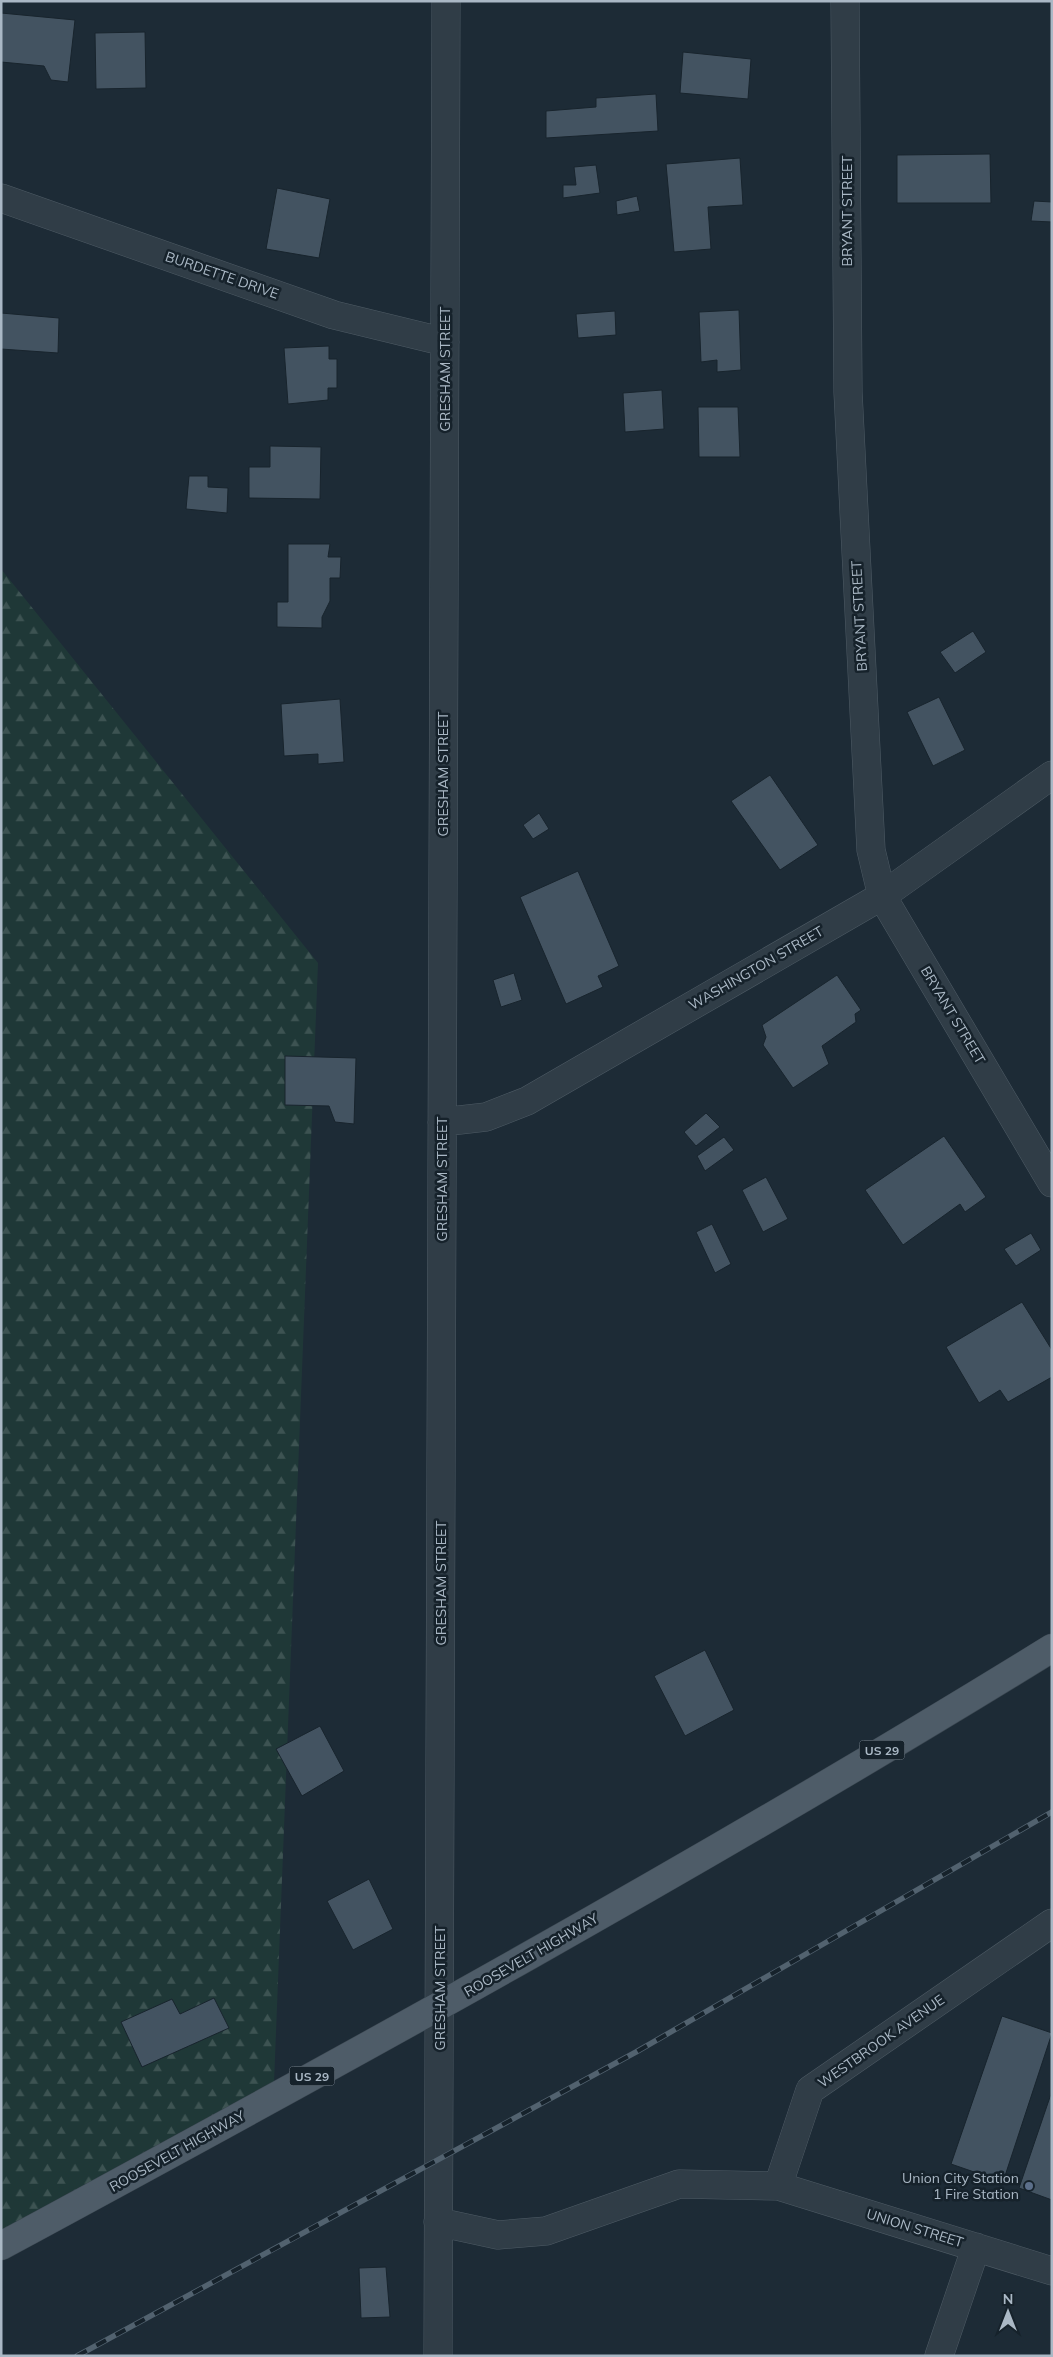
<svg xmlns="http://www.w3.org/2000/svg" width="1053" height="2357" viewBox="0 0 1053 2357" font-family="Mulish,sans-serif">
<style>
.forest{fill:url(#forest-firs)}
.building{fill:#435361;stroke:#18242d}
.lines{fill:none;stroke-linecap:round;stroke-linejoin:round}
.minor-casing{stroke:#4e5b65;stroke-width:29}
.major-casing{stroke:#3a4650;stroke-width:29}
.minor{stroke:#303d47;stroke-width:28}
.major{stroke:#4e5c68;stroke-width:28}
.rail-casing{stroke:#52626f;stroke-width:5.5}
.rail{stroke:#16222b;stroke-width:4;stroke-dasharray:11;stroke-linecap:butt}
.service-dot{fill:#5c6f8a;stroke:#16222b;stroke-width:2}
.labels{text-anchor:middle;dominant-baseline:central;stroke-width:5;stroke-linejoin:round;paint-order:stroke}
.shield{fill:#16222b;stroke:#7e8b97;stroke-width:1}
.shield-label{font-size:12px;font-weight:bold;fill:#aab8c5}
.street-label{font-size:14px;fill:#aab8c5;stroke:#16222b}
.poi-label{font-size:14px;fill:#aab8c5;stroke:#16222b;text-anchor:end}
</style>
<defs>
<pattern id="forest-firs" width="22" height="20" patternUnits="userSpaceOnUse" patternTransform="scale(1.25)"><rect width="22" height="20" fill="#1f3837"/><path d="M5 1l3.5 6h-7zM16 11l3.5 6h-7z" fill="#3d5352"/></pattern>
</defs>
<rect width="100%" height="100%" fill="#1d2b36"/>
<path class="forest" d="M1 569 318 963 273 2108 1 2260Z"/>
<path class="building" d="M1 13 75 20 68 82 51 80 44 66 1 62Z
M145 32 146 88 96 89 95 33Z
M683 52 751 59 748 99 680 93Z
M656 94 658 131 546 138V111L596 107V98Z
M990 154 991 203H897V155Z
M740 158 743 205 708 207 711 249 674 252 666 164Z
M596 165 600 193 563 198V185H576L574 167Z
M277 188 330 199 319 258 266 249Z
M637 196 640 211 617 215 616 201Z
M1034 201 1052 202V222L1031 221Z
M739 310 741 370 717 372V360L701 362 699 312Z
M615 311 616 335 578 338 576 314Z
M1 313 59 318 58 353 1 349Z
M329 346V359H337V388H328V400L288 404 284 348Z
M662 390 664 429 625 432 623 393Z
M698 407H738L740 457H699Z
M270 446 321 447 320 499 249 498V467H270Z
M189 476H208V487L228 488 227 513 186 509Z
M288 544H330L328 557H341L340 578H330V601L322 617V628L277 627V602H288Z
M973 631 986 652 955 673 940 652Z
M939 697 965 750 933 766 907 712Z
M340 699 344 762 318 764V754L284 756 281 704Z
M770 775 818 845 780 870 731 801Z
M539 813 549 829 533 839 523 825Z
M578 871 619 966 598 976 603 987 566 1004 520 897Z
M514 973 522 1000 501 1007 493 980Z
M837 975 861 1010 855 1014 856 1022 822 1046 829 1064 793 1088 763 1045 766 1037 762 1025Z
M285 1056 356 1058 354 1124 335 1122 329 1106 285 1105Z
M706 1113 720 1127 696 1146 684 1132Z
M944 1136 986 1197 965 1212 960 1204 903 1245 865 1190Z
M724 1137 734 1150 705 1171 697 1156Z
M766 1177 788 1219 763 1232 742 1190Z
M712 1224 731 1264 715 1273 696 1232Z
M1031 1233 1041 1250 1016 1266 1004 1249Z
M1022 1302 1052 1350V1377L1008 1402 1000 1390 979 1403 946 1347Z
M705 1650 734 1710 685 1736 654 1676Z
M320 1726 344 1771 302 1796 276 1749Z
M369 1879 393 1929 353 1950 327 1901Z
M214 1998 229 2028 142 2067 121 2022 172 1999 180 2014Z
M1002 2016 1052 2033 1003 2182 951 2164Z
M1052 2091V2200L1019 2188Z
M386 2267 390 2317 361 2318 359 2268Z"/>
<g class="lines">
<defs>
<path id="minor" d="M845 1 848 392 871 850 882 896 1052 1183
M1 198 334 315 445 342
M442 1122 486 1117 527 1101 882 896 1052 775
M778 2186 1052 2271
M438 2222 498 2235 546 2231 679 2184 778 2186 810 2090 1052 1923
M438 2356 446 1
M939 2356 976 2247"/>
<path id="major" d="M1 2246C356 2054 709 1860 1052 1648"/>
</defs>
<use href="#minor" class="minor-casing"/>
<use href="#major" class="major-casing"/>
<use href="#minor" class="minor"/>
<use href="#major" class="major"/>
<defs>
<path id="rail" d="M77 2356 636 2052 1052 1812"/>
</defs>
<use href="#rail" class="rail-casing"/>
<use href="#rail" class="rail"/>
</g>
<circle class="service-dot" cx="1029" cy="2186" r="5"/>
<g class="labels">
<g class="shield">
<rect x="859.5" y="1740.5" width="45" height="19" rx="4"/>
<rect x="289.5" y="2066.5" width="45" height="19" rx="4"/>
</g>
<g class="shield-label">
<text x="882" y="1750">US 29</text>
<text x="312" y="2076">US 29</text>
</g>
<g class="street-label">
<text transform="translate(847 211) rotate(-90)">BRYANT STREET</text>
<text transform="translate(222 275) rotate(19)">BURDETTE DRIVE</text>
<text transform="translate(445 369) rotate(-90)">GRESHAM STREET</text>
<text transform="translate(859 616) rotate(-93)">BRYANT STREET</text>
<text transform="translate(443 774) rotate(-90)">GRESHAM STREET</text>
<text transform="translate(756 968) rotate(-30)">WASHINGTON STREET</text>
<text transform="translate(953 1015) rotate(59)">BRYANT STREET</text>
<text transform="translate(442 1179) rotate(-90)">GRESHAM STREET</text>
<text transform="translate(441 1583) rotate(-90)">GRESHAM STREET</text>
<text transform="translate(531 1955) rotate(-30)">ROOSEVELT HIGHWAY</text>
<text transform="translate(440 1988) rotate(-90)">GRESHAM STREET</text>
<text transform="translate(881 2041) rotate(-35)">WESTBROOK AVENUE</text>
<text transform="translate(177 2151) rotate(-29)">ROOSEVELT HIGHWAY</text>
<text transform="translate(915 2228) rotate(17)">UNION STREET</text>
</g>
<g class="poi-label">
<text x="1019" y="2178">Union City Station<tspan x="1019" dy="16">1 Fire Station</tspan></text>
</g>
</g>
<rect width="1053" height="2357" fill="none" stroke="#aab8c5" stroke-width="5"/>
<g transform="translate(1008 2312)" stroke="#16222b" stroke-width="4" paint-order="stroke">
<path d="M0-4L9 19L0 12L-9 19Z" fill="#aab8c5"/>
<text y="-8" font-size="14" font-weight="bold" text-anchor="middle" fill="#aab8c5">N</text>
</g>
</svg>
